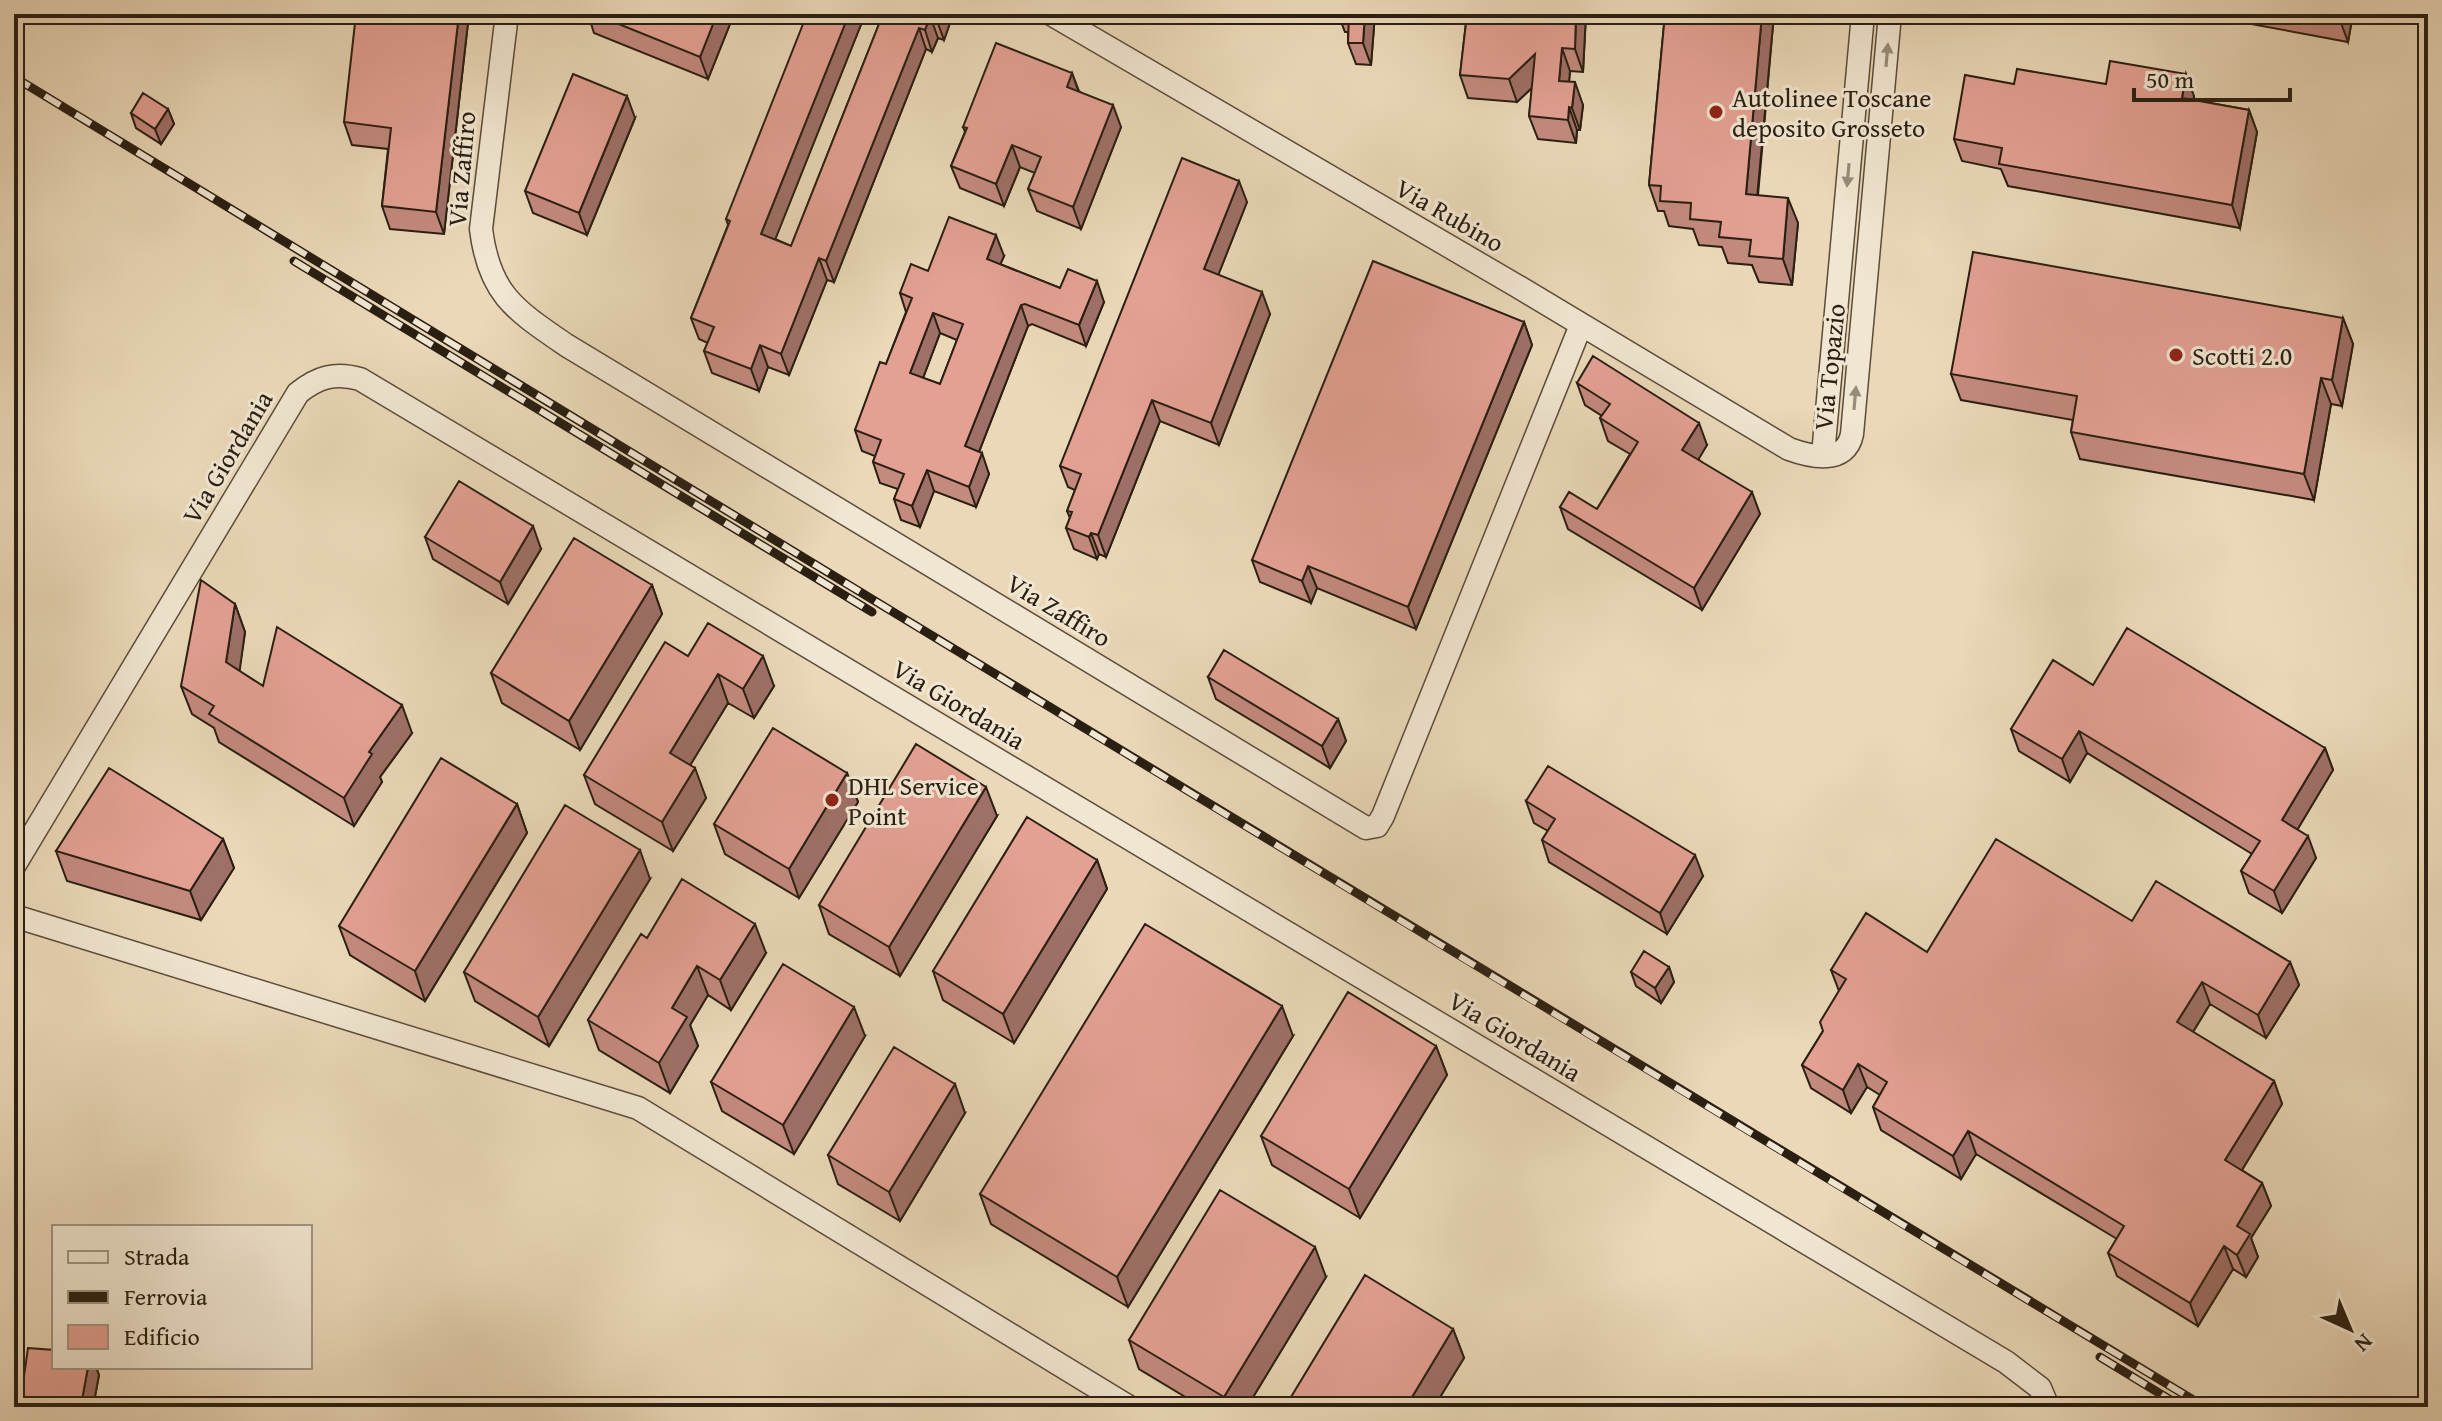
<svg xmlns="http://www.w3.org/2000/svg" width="2442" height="1421" viewBox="0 0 2442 1421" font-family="'Gentium Book Plus',serif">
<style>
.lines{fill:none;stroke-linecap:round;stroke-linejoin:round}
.street-casing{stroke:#5a4d3b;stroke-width:25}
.street{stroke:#f1e6d1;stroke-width:22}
.rail-casing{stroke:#2a1f11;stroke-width:9}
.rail{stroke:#f1e6d1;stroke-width:6;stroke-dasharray:18;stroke-linecap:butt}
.wall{fill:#c38a7e;stroke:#2a1f11;stroke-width:2;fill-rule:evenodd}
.shaded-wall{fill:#9f7067;stroke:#2a1f11;stroke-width:2}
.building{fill:#e3a093;stroke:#2a1f11;stroke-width:2;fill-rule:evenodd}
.oneway{fill:#978c7b}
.poi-dot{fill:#8f2418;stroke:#f1e6d1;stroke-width:3}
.labels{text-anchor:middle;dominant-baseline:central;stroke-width:6;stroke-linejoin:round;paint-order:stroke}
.poi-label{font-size:26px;fill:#2a1f11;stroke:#f1e6d1;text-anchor:start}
.street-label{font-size:26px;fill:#2a1f11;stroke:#f1e6d1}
</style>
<rect width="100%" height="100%" fill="#ead8b8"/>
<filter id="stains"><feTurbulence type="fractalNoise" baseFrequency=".0025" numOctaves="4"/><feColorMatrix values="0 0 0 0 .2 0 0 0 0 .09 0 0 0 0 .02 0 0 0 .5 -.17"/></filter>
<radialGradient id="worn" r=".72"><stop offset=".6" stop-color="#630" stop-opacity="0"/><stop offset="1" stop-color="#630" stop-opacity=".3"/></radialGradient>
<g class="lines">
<defs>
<path id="street" d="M507 14 481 229C489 294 515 310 566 345L1366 828 1377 826 1383 816 1581 325
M1051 14 1517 286 1789 449C1811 457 1846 465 1852 434L1890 14
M1823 455 1863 14
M14 866 298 393C318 377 335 372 360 379L2006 1362 2040 1388 2048 1407
M14 916 638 1108 1129 1407"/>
</defs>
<use href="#street" class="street-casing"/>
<use href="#street" class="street"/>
<defs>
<path id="rail" d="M14 77C744 521 1473 966 2205 1407
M294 261 872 612
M2100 1357 2182 1407"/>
</defs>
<use href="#rail" class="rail-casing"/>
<use href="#rail" class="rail"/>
</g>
<path class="wall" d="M469 14 444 234 390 229 382 206 388 149 352 145 344 122Z
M588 14H734L708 79 594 33Z
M883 14H946L950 23 944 40 938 38 932 52 926 49 834 282 827 280 789 375 768 367 759 391 712 373 704 351 708 343 699 339 691 318 728 225 726 219 862 22 775 239 791 246Z
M1338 14H1375L1371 65 1356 64 1348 43V32H1345Z
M1467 14H1586L1583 72 1570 71 1569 82 1583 105 1580 130H1577L1576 143 1538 139 1529 116 1532 88 1517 102 1468 98 1460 75Z
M1665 14H1774L1758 195 1798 223 1792 285 1759 282 1752 265 1728 263 1722 247 1699 245 1693 229 1669 226 1664 211H1658L1649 185Z
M2207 14H2353L2348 42 2208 16Z
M1072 73 1079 91 1121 127 1081 229 1037 211 1028 189 1035 173 1020 167 1004 206 960 188 951 166 965 132 963 127Z
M2014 84H2106L2194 96V100L2249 110 2257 132 2240 228 2008 186 2001 169 1962 161 1954 139Z
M168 109 174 124 161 144 136 128 131 113Z
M635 118 587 235 533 213 525 191Z
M1247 202 1218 275 1270 314 1219 445 1160 421 1106 557 1099 554 1097 559 1074 549 1066 528 1070 518 1067 511 1075 490 1068 487 1060 466Z
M1004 256 1000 264 1060 288 1104 302 1086 346 1032 324 1028 326 979 452 989 474 976 507 934 491 920 527 901 520 894 499 898 489 880 483 873 462 875 456 862 451 855 430 886 364 906 312 900 293 928 271ZM940 333 957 340 940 384 923 378Z
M2343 318 2353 344 2342 406 2331 404 2314 500 2080 459 2071 432 2073 420 1961 400 1951 374Z
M1524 322 1532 345 1416 629 1317 588 1311 603 1260 582 1252 560Z
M1577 383 1707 445 1698 459 1760 514 1702 610 1568 529 1560 507 1597 509 1630 454 1608 441 1600 418 1602 416 1585 405Z
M425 537 541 549 508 604 433 559Z
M652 585 662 614 580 750 502 703 491 673Z
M235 604 245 632 239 671 263 686 412 733 380 777 382 782 354 826 219 742 214 728 192 714 181 686Z
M688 656 774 686 754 718 728 703 690 765 706 798 673 851 595 804 584 775Z
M1208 677 1338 719 1346 741 1330 768 1216 699Z
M2093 685 2325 748 2333 770 2297 830 2316 858 2282 913 2249 893 2241 871 2252 854 2087 753 2070 782 2019 751 2011 729Z
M847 773 858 802 799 898 725 854 714 824Z
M1526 801 1703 876 1667 934 1549 862 1542 840 1548 831 1534 823Z
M517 804 527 833 425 1001 350 955 339 926Z
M997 816 900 976 829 934 819 905Z
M223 839 234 868 201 920 67 881 56 851Z
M1097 860 1107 889 1014 1043 943 1000 933 971Z
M650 879 549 1046 475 1001 464 972Z
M2132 921 2290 962 2299 985 2266 1038 2210 1004 2193 1032 2274 1081 2282 1104 2242 1170 2262 1183 2271 1206 2251 1238 2258 1257 2246 1277 2233 1269 2198 1326 2117 1276 2108 1253 2117 1239 1976 1154 1961 1179 1881 1130 1873 1107 1880 1095 1867 1087 1851 1113 1811 1088 1802 1065 1823 1031 1839 991 1831 970 1927 952Z
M647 938 766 953 731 1010 708 995 690 1025 698 1046 670 1093 599 1050 588 1020Z
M1669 967 1674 982 1661 1003 1636 986 1631 972Z
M865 1036 794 1154 722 1111 711 1082Z
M1293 1036 1128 1307 991 1224 980 1194Z
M1436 1046 1447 1075 1360 1218 1272 1165 1261 1136Z
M965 1113 900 1221 838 1184 828 1155Z
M1326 1277 1247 1407H1202L1139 1369 1129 1340Z
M1453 1329 1464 1358 1434 1407H1295L1291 1397Z
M54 1367H96L99 1375 93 1407H25L21 1397Z"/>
<path class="shaded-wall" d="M459 14H469L444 234 436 212Z
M717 14H734L708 79 700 57Z
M849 14H859L862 22 769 255 761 234Z
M937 14H946L950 23 944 40 936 18Z
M1365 14H1375L1371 65 1363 43Z
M1576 14H1586L1583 72 1575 49Z
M1762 14H1774L1755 220 1746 194Z
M2341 14H2353L2348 42 2340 20Z
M930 16 938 38 932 52 925 30Z
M919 28 926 49 834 282 826 261Z
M1562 48 1570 71 1567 103 1559 81Z
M1535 54 1543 77 1517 102 1509 79Z
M1072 73 1080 96 1067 87Z
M2186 74 2194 96 2191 120 2182 98Z
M1575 82 1583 105 1580 130 1572 108Z
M627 96 635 118 587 235 579 213Z
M1113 105 1121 127 1081 229 1073 207Z
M1569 107 1577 130 1576 143 1568 120Z
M168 109 174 124 161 144 155 129Z
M2249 110 2257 132 2240 228 2232 205Z
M1012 145 1020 167 1004 206 996 184Z
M1239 181 1247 202 1212 291 1204 269Z
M1788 198 1798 223 1792 285 1783 259Z
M996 235 1004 256 994 280 987 259Z
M819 258 827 280 789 375 781 354Z
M1097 281 1104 302 1086 346 1079 325Z
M1262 292 1270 314 1219 445 1211 423Z
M1021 305 1028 326 973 467 965 446Z
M933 313 940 333 917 394 910 373Z
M2343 318 2353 344 2342 406 2332 380Z
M1524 322 1532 345 1416 629 1408 607Z
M760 345 768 367 759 391 751 369Z
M2321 378 2331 404 2314 500 2304 474Z
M1152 400 1160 421 1106 557 1098 535Z
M1699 423 1707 445 1691 472 1682 450Z
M982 453 989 474 976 507 969 487Z
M927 470 934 491 920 527 912 506Z
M1752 492 1760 514 1702 610 1694 588Z
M533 526 541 549 508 604 500 582Z
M1091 533 1099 554 1097 559 1089 537Z
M1308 566 1317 588 1311 603 1302 581Z
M652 585 662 614 580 750 569 721Z
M235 604 245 632 237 690 226 662Z
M763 656 774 686 754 718 743 689Z
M718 674 728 703 680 782 670 753Z
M402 705 412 733 380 777 382 782 354 826 344 798 369 752Z
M1338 719 1346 741 1330 768 1322 746Z
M2079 731 2087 753 2070 782 2062 759Z
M2325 748 2333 770 2290 842 2282 820Z
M695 768 706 798 673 851 662 822Z
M847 773 858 802 799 898 789 869Z
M986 787 997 816 900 976 889 947Z
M517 804 527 833 425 1001 415 971Z
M2308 836 2316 858 2282 913 2274 891Z
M223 839 234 868 201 920 190 891Z
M640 850 650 879 549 1046 538 1017Z
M1695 855 1703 876 1667 934 1660 913Z
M1097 860 1107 889 1014 1043 1003 1014Z
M755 924 766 953 731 1010 720 980Z
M2290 962 2299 985 2266 1038 2258 1015Z
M697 966 708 995 690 1025 698 1046 670 1093 659 1063 672 1008Z
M1669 967 1674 982 1661 1003 1655 988Z
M2202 982 2210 1004 2185 1045 2177 1022Z
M1282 1006 1293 1036 1128 1307 1117 1277Z
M854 1007 865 1036 794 1154 783 1125Z
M1436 1046 1447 1075 1360 1218 1349 1189Z
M1858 1064 1867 1087 1851 1113 1843 1090Z
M2274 1081 2282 1104 2234 1183 2225 1160Z
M955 1084 965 1113 900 1221 889 1192Z
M1968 1131 1976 1154 1961 1179 1953 1156Z
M2262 1183 2271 1206 2251 1238 2258 1257 2246 1277 2237 1255V1226Z
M2224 1246 2233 1269 2198 1326 2190 1303Z
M1315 1247 1326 1277 1247 1407H1227L1224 1397Z
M1453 1329 1464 1358 1434 1407H1406Z
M88 1367H96L99 1375 93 1407H84L82 1400Z"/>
<path class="building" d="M356 14H459L436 212 382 206 391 128 344 122Z
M594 14H717L700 57Z
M807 14H849L761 234 791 246 883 14H937L936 18 930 16 925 30 919 28 826 261 819 258 781 354 760 345 751 369 704 351 714 327 691 318 730 221 726 219Z
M1349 14H1365L1363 43H1348Z
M1467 14H1576L1575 49 1562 48 1559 81 1575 82 1572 108 1569 107 1568 120 1529 116 1535 54 1509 79 1460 75Z
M1665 14H1762L1746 194 1788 198 1783 259 1749 256 1751 240 1719 237 1721 222 1690 219 1691 203 1660 201 1661 186 1649 185Z
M2310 14H2341L2340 20Z
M996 43 1072 73 1067 87 1113 105 1073 207 1028 189 1041 157 1012 145 996 184 951 166 967 128 963 127Z
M2110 61 2186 74 2182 98 2249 110 2232 205 1999 164 2002 148 1954 139 1965 75 2014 84 2017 69 2106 84Z
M573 74 627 96 579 213 525 191Z
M143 93 168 109 155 129 131 113Z
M1182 158 1239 181 1204 269 1262 292 1211 423 1152 400 1098 535 1091 533 1089 537 1066 528 1072 512 1067 511 1081 474 1060 466Z
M949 217 996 235 987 259 1060 288 1068 269 1097 281 1079 325 1025 304 1021 305 965 446 982 453 969 487 927 470 912 506 894 499 904 474 873 462 881 440 855 430 880 362 886 364 912 298 900 293 911 264 928 271ZM933 313 963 324 940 384 910 373Z
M1973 252 2343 318 2332 380 2321 378 2304 474 2071 432 2077 396 1951 374Z
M1373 261 1524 322 1408 607 1308 566 1302 581 1252 560Z
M1593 356 1699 423 1682 450 1752 492 1694 588 1560 507 1569 492 1597 509 1638 442 1600 418 1610 404 1577 383Z
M459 481 533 526 500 582 425 537Z
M574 538 652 585 569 721 491 673Z
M201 580 235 604 226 662 263 686 277 627 402 705 369 752 372 754 344 798 209 714 214 706 181 686Z
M708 623 763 656 743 689 718 674 670 753 695 768 662 822 584 775 665 642 688 656Z
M2127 628 2325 748 2282 820 2308 836 2274 891 2241 871 2260 841 2079 731 2062 759 2011 729 2053 660 2093 685Z
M1224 650 1338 719 1322 746 1208 677Z
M773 728 847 773 789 869 714 824Z
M916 744 986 787 889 947 819 905Z
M441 758 517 804 415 971 339 926Z
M1548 766 1695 855 1660 913 1542 840 1555 819 1526 801Z
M109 768 223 839 190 891 56 851Z
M565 805 640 850 538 1017 464 972Z
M1027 817 1097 860 1003 1014 933 971Z
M1996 839 2132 921 2156 881 2290 962 2258 1015 2202 982 2177 1022 2274 1081 2225 1160 2262 1183 2237 1226 2250 1234 2237 1255 2224 1246 2190 1303 2108 1253 2124 1226 1968 1131 1953 1156 1873 1107 1887 1082 1858 1064 1843 1090 1802 1065 1823 1031 1820 1022 1846 979 1831 970 1866 913 1927 952Z
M682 879 755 924 720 980 697 966 672 1008 687 1017 659 1063 588 1020 641 934 647 938Z
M1145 924 1282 1006 1117 1277 980 1194Z
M1644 951 1669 967 1655 988 1631 972Z
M783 964 854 1007 783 1125 711 1082Z
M1348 992 1436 1046 1349 1189 1261 1136Z
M894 1047 955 1084 889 1192 828 1155Z
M1220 1190 1315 1247 1224 1397 1129 1340Z
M1365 1275 1453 1329 1406 1407H1304L1305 1406 1291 1397Z
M28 1348 54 1350V1367H88L82 1400 21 1397Z"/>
<defs><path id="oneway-solid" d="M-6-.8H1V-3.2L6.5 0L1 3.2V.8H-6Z" transform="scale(2)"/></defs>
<g class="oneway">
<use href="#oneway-solid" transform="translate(1887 55) rotate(-85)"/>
<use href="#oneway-solid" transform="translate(1848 175) rotate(95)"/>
<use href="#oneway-solid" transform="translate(1855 398) rotate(-85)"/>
</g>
<g class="poi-dot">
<circle cx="1716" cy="112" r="8"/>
<circle cx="2176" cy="355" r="8"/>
<circle cx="832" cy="800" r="8"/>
</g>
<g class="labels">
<g class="poi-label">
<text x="1732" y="97">Autolinee Toscane<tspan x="1732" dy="30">deposito Grosseto</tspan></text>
<text x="2192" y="355">Scotti 2.0</text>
<text x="848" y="785">DHL Service<tspan x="848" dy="30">Point</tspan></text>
</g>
<g class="street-label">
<text transform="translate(461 169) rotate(-85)">Via Zaffiro</text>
<text transform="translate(1450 215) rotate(30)">Via Rubino</text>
<text transform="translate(1829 367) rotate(-84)">Via Topazio</text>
<text transform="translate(227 457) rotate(-59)">Via Giordania</text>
<text transform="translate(1059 610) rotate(31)">Via Zaffiro</text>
<text transform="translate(959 704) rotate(31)">Via Giordania</text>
<text transform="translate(1515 1036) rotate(31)">Via Giordania</text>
</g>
</g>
<rect width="2442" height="1421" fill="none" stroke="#ead8b8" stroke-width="48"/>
<rect x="16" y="16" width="2410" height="1389" fill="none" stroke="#2a1f11" stroke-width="4"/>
<rect x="24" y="24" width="2394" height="1373" fill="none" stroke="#2a1f11" stroke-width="2"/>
<rect x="52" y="1225" width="260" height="144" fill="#f1e6d1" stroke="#a19684" stroke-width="2"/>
<rect x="68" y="1251" width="40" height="12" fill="#f1e6d1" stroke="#a19684" stroke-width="2"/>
<text x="124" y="1265" font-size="24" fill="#2a1f11">Strada</text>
<rect x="68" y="1291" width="40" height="12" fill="#2a1f11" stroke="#a19684" stroke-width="2"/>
<text x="124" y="1305" font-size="24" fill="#2a1f11">Ferrovia</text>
<rect x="68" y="1325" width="40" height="24" fill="#e3a093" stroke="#a19684" stroke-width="2"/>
<text x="124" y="1345" font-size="24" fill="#2a1f11">Edificio</text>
<g transform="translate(2350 1329) rotate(136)" stroke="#f1e6d1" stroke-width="6" paint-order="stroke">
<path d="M0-6L14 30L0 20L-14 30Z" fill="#2a1f11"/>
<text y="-12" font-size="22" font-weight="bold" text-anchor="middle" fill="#2a1f11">N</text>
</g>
<path d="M2134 88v12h156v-12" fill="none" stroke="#2a1f11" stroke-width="4"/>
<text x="2146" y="88" font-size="24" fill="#2a1f11" stroke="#f1e6d1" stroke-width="6" paint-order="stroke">50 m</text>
<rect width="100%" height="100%" filter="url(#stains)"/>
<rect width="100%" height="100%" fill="url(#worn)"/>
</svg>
